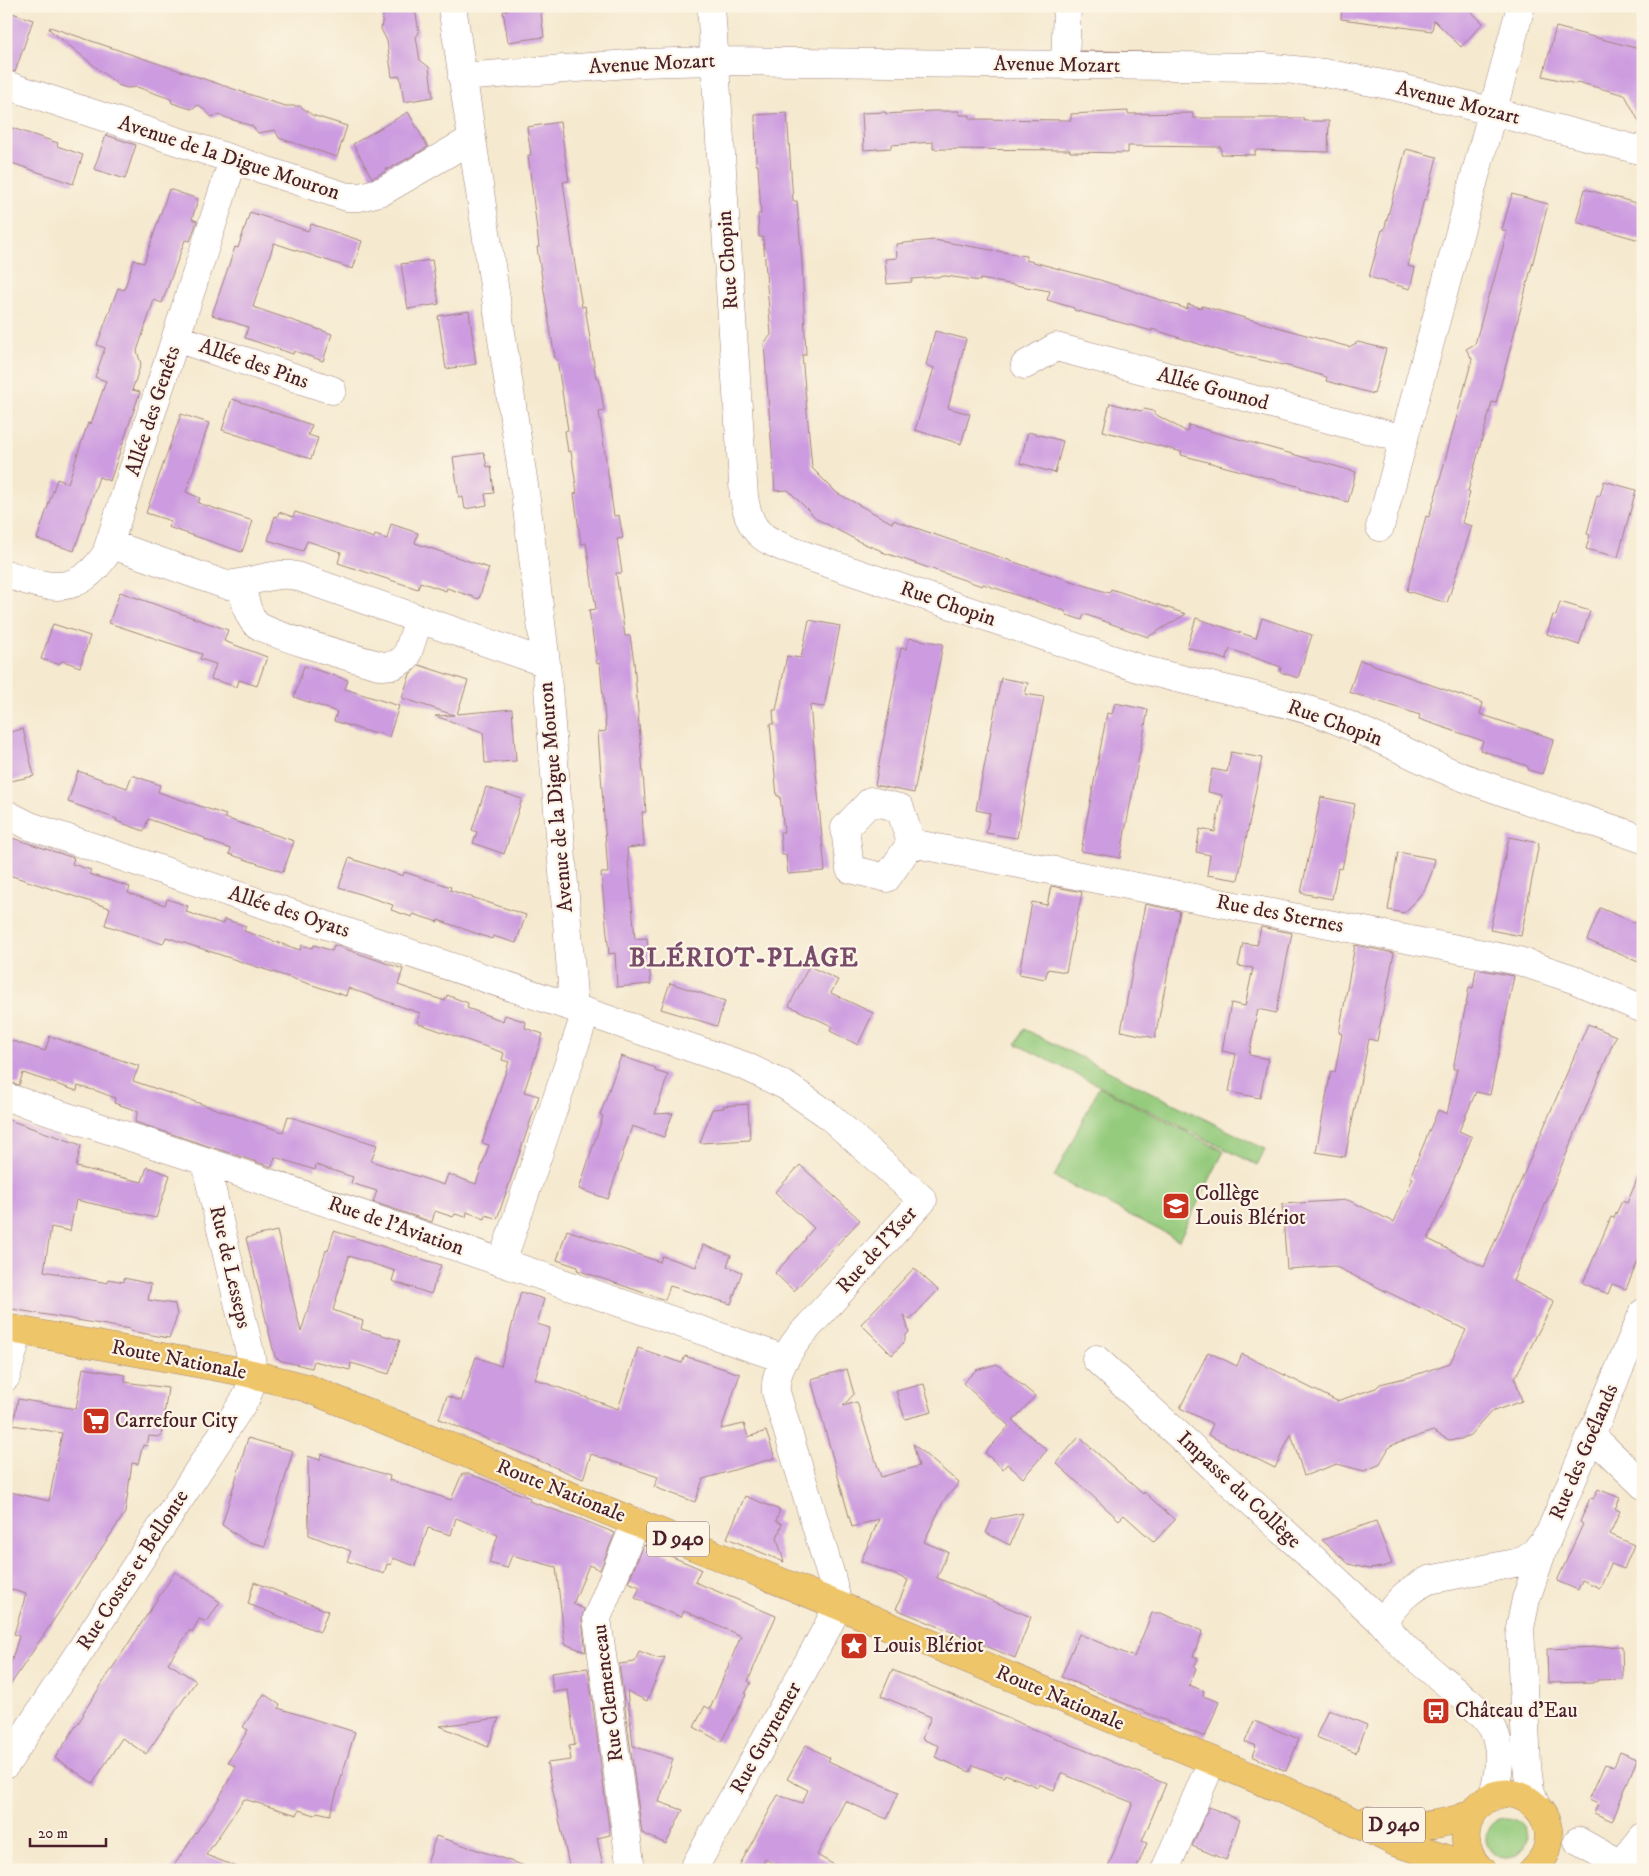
<svg xmlns="http://www.w3.org/2000/svg" width="1649" height="1876" viewBox="0 0 1649 1876" font-family="'IM FELL DW Pica',serif">
<style>
.green{fill:#94cb7d;stroke:#6f7554}
.building{fill:#cd9ce0}
.lines{fill:none;stroke-linecap:round;stroke-linejoin:round}
.minor-casing{stroke:#a0847d;stroke-width:29}
.primary-casing{stroke:#a0847d;stroke-width:29}
.minor{stroke:#fff;stroke-width:28}
.primary{stroke:#eec569;stroke-width:28}
.labels{text-anchor:middle;dominant-baseline:central;stroke-width:4.5;stroke-linejoin:round;paint-order:stroke}
.shield{fill:#fcf5e5;stroke:#7f5f63;stroke-width:1}
.shield-label{font-size:20px;font-weight:bold;fill:#4a1f2b}
.street-label{font-size:21px;fill:#4a1f2b;stroke:#fcf5e5}
.poi-label{font-size:21px;fill:#4a1f2b;stroke:#fcf5e5;text-anchor:start}
.district-label{font-size:26px;font-weight:bold;letter-spacing:1px;fill:#784b6a;stroke:#fcf5e5}
</style>
<rect width="100%" height="100%" fill="#fcf5e5"/>
<filter id="ink" filterUnits="userSpaceOnUse"><feTurbulence type="fractalNoise" baseFrequency=".02" numOctaves="2"/><feDisplacementMap in="SourceGraphic" scale="10" xChannelSelector="R" yChannelSelector="G"/><feConvolveMatrix kernelMatrix="1 2 1 2 8 2 1 2 1" color-interpolation-filters="sRGB"/></filter>
<filter id="wash" filterUnits="userSpaceOnUse"><feTurbulence type="fractalNoise" baseFrequency=".0096" numOctaves="4" result="noise"/><feDisplacementMap in="SourceGraphic" scale="20" xChannelSelector="R" yChannelSelector="G"/><feGaussianBlur stdDeviation="1.12" result="paint"/><feColorMatrix in="noise" values="0 0 0 0 0 0 0 0 0 0 0 0 0 0 0 0 0 1.4 0 .05"/><feComposite in="paint" operator="in"/></filter>
<g filter="url(#wash)">
<rect width="100%" height="100%" fill="#f5e9cf"/>
<path class="green" d="M1024 1029 1265 1149 1257 1165 1016 1044Z
M1099 1087 1224 1151 1179 1240 1054 1177Z
M1486 1838a20 20 0 1 1 40 0a20 20 0 1 1-40 0Z"/>
<g id="blocks">
<path class="building" d="M382 6H411L412 11 416 14 419 33 416 37 420 60 429 67 433 97 404 102 400 76 392 77 387 41 381 29 383 16Z
M506 6H540L544 37 508 42 503 11H507Z
M1342 6H1462L1466 7 1483 23 1461 47 1434 20 1432 31 1341 19Z
M6 11 33 20 15 72 6 70Z
M50 27 275 103 286 106H300L312 115 347 126 337 157 279 138 275 130 258 133 252 126 218 115 212 117 199 105 191 109 172 103 171 99 137 87 127 88 118 85 49 29Z
M1556 27 1643 50 1640 60 1643 64V129L1625 95 1577 82 1576 84 1543 76Z
M932 111H959V115H970V119L1071 120V114L1128 111V114L1193 113V118H1304V121H1329L1328 152 1255 150V155L1221 154V147L1128 146V153L1070 152V150L933 149V142L891 145V148L864 150 862 113 886 112V114Z
M408 112 428 147 387 170V168L386 171 372 178 353 144Z
M787 113 793 201H797L802 263 806 355H802L812 468 837 493 892 523 893 520 1037 570 1109 593 1111 589 1186 614 1148 637 1084 614 1082 620 1067 615 1065 611 983 584 982 586 882 552V551L860 542 817 519 788 490 775 491 764 343 771 335 763 237H759L758 214H761L758 165H756L755 115Z
M560 122 569 181 563 182 575 265 582 307 585 306 596 378H599L604 411 599 412 614 516 619 515 623 538 617 539 622 573H616L625 636H630L634 662 646 812H642L644 846 627 848 635 939 647 938 651 984 617 987 615 953 609 954 601 873H608L598 732 606 731 600 663 597 664 589 610 596 609 586 543 581 544 574 494 577 493 571 451 568 452 565 431 568 430 557 359H555L537 247H539L528 155H531L527 127Z
M6 126 58 143 57 146 83 155 73 184 6 161Z
M106 135 136 145 125 179 94 169Z
M1406 149 1437 157 1426 200 1424 199 1408 266 1415 268 1410 289 1369 277 1382 230H1384Z
M169 189 198 199 192 219 197 221 190 241 185 240 162 303 154 300 137 351 141 364 132 390 140 392 110 481 99 477 74 551 37 539 57 479 68 483 88 423 91 424 106 381 95 377 105 348 97 345 118 288 124 290 134 260 144 263Z
M1585 189 1643 205V241L1576 222Z
M1512 194 1548 204 1496 403 1492 402 1468 491 1470 492 1462 523 1472 526 1447 603 1407 591 1426 516 1429 517 1438 487 1472 359 1466 349 1475 344 1489 293 1490 294 1507 232 1502 230Z
M250 212 308 231 311 224 362 241 353 269 274 243 253 307 332 334 323 361 294 351 293 354 245 338 248 327 212 315 235 247 238 248Z
M934 240 1026 256V260L1100 280 1187 309 1188 304 1201 308 1202 306 1349 347 1358 342 1386 349 1374 394 1326 381 1327 377 1292 367 1221 351 1152 329V331L1074 310V308L1047 300 1050 291 980 279V281L946 276 912 279V282L887 284 885 259 897 258 896 244Z
M432 260 439 304 408 309 401 264Z
M469 311 476 364 446 369 438 316Z
M935 331 966 339 948 408 970 414 961 444 915 430 934 368 926 365Z
M232 399 312 425 308 435 318 438 311 459 222 430Z
M1110 403 1141 411 1144 409 1153 411 1155 414 1187 432 1189 425 1356 472 1348 502 1300 489 1301 487 1181 455 1182 452 1103 431Z
M181 414 209 423 186 492 200 498 198 503 253 521 242 552 168 527 171 521 146 513Z
M1028 432 1063 441 1055 473 1020 463Z
M484 453 487 467 491 466 494 493 485 494 487 505 465 509 463 497 459 498 453 457Z
M1604 481 1636 490 1618 557 1586 549 1590 535 1587 534 1597 495 1600 496Z
M279 512 293 517 295 512 374 538 375 535 387 539 391 524 418 533 415 543 489 568 479 599 447 588 446 591 420 582 418 589 338 563 341 552 307 541 303 551 268 540 275 516 277 517Z
M120 592 228 630 224 641 267 657 257 686 239 680 237 687 211 679 216 664 200 659 202 654 109 623Z
M1560 602 1590 611 1579 645 1547 634 1553 615 1556 616Z
M1196 618 1256 638 1262 618 1312 635 1298 678 1280 672 1281 667 1230 649 1226 660 1187 647Z
M809 620 840 626 824 707 810 705 825 871 788 874 786 855H782L780 832H784L780 796H777L770 724H774L773 710H776L787 656 801 658Z
M53 624 90 636 80 667 63 661 58 664 41 659Z
M909 638 943 644 914 793 875 785 901 648 906 649Z
M1360 660 1483 703 1480 714 1554 739 1542 774 1529 770 1527 766 1480 750 1483 741 1419 719 1420 715 1349 692Z
M419 665 468 681 457 714 512 709 516 761 485 763 483 732 435 716 454 715 402 698 410 674Z
M304 666 348 680 345 689 399 706 389 737 376 732 375 734 334 721 337 712 294 697Z
M1001 678 1028 683 1025 694 1044 697 1017 838 986 833 990 813 976 810Z
M1115 703 1148 710 1120 858 1081 851 1107 713 1112 714Z
M23 729 34 776 6 782V733Z
M1231 752 1262 758 1238 880 1207 875 1210 855 1196 852 1200 829 1215 832 1222 795 1208 792 1212 769 1227 772Z
M78 771 127 788 132 775 160 785 158 792 226 815 225 818 294 841 283 872 229 854 231 849 205 840V838L148 819 144 831 116 821 117 819 68 802Z
M486 787 522 799 504 854 473 843 477 832 472 830Z
M1321 797 1355 804 1342 869 1338 868 1332 899 1301 893Z
M6 836 74 858 72 864 91 870 89 874 130 887 128 893 165 905 167 899 188 906 186 912 223 924 224 919 246 926 244 931 282 944 300 950 302 945 312 948 314 945 332 951 334 945 403 969 398 985 445 1001 447 995 468 1003 467 1008 503 1021 505 1015 526 1022 525 1028 543 1034 524 1092 539 1096 497 1219 486 1215 485 1219 467 1212 466 1217 455 1214 453 1217 435 1211 432 1222 373 1202 377 1191 351 1183 353 1177 316 1165 315 1170 275 1157 272 1167 135 1122 138 1111 114 1103 115 1098 97 1091 78 1086 77 1091 23 1073 19 1085 6 1082V1039L45 1051 50 1036 139 1066 133 1081 225 1112 283 1132 288 1116 377 1145 371 1161 444 1185 448 1174 476 1184 489 1145 482 1143 509 1062 502 1060 504 1053 417 1023 420 1013 348 988 346 996 166 937 163 944 105 925 110 908 6 874Z
M1509 837 1539 843 1521 936 1490 930Z
M1398 852 1435 859 1432 872 1425 889 1413 904 1404 913 1388 910Z
M349 858 403 876 404 872 451 887 450 890 526 915 516 943 493 936 492 939 438 920V922L413 914 412 917 391 910 393 905 339 887Z
M1051 886 1082 892 1066 972 1048 969 1045 979 1019 974 1032 902 1047 905Z
M1145 904 1180 911 1155 1038 1121 1031Z
M1600 908 1643 926V964L1587 940Z
M1261 927 1292 933 1276 1013 1258 1009 1249 1055 1268 1059 1260 1098 1229 1092 1236 1054 1222 1051 1231 1003 1245 1006 1253 968 1238 966 1243 943 1257 945Z
M1355 945 1394 953 1377 1041 1369 1039 1345 1157 1316 1152 1331 1071 1335 1072 1342 1034 1339 1033Z
M809 966 838 980 831 993 873 1013 858 1045 830 1031 832 1026 789 1006Z
M1476 969 1514 976 1490 1095 1476 1092 1459 1131 1472 1137 1428 1239 1484 1267 1588 1024 1616 1036 1513 1281 1554 1301 1515 1378 1522 1401 1491 1412 1470 1435 1461 1439 1449 1440 1433 1431 1390 1446 1379 1465 1364 1471 1337 1464 1304 1476 1291 1434 1275 1468 1208 1435 1213 1424 1180 1408 1208 1352 1237 1366 1242 1354 1337 1401 1376 1388 1380 1384 1409 1377 1450 1363 1466 1330 1334 1266 1287 1269 1282 1204 1348 1200 1394 1222 1413 1178 1410 1177 1438 1110 1447 1114 1457 1069H1453L1467 999 1469 987 1473 988Z
M670 983 725 1001 717 1026 661 1009Z
M621 1056 656 1068 655 1071 668 1075 655 1114 673 1113 664 1137 632 1126 608 1199 579 1189 603 1116 600 1115Z
M748 1104 750 1140 700 1143 712 1109 724 1108 723 1106Z
M6 1119 81 1145 76 1167 142 1182 147 1167 170 1175 156 1218 76 1200 70 1231 51 1227 44 1271 108 1283V1279L124 1282V1278L151 1284 148 1300 175 1304 177 1316 169 1338 130 1331V1329L6 1308Z
M800 1165 860 1220 794 1291 775 1273 806 1239 805 1238 814 1228 775 1192Z
M1643 1166V1249L1626 1289 1612 1284 1608 1294 1583 1283 1611 1217 1614 1218 1622 1201 1627 1203Z
M567 1230 660 1262 662 1256 696 1267 703 1245 731 1255 727 1266 742 1272 731 1304 670 1286 665 1300 577 1270 578 1267 557 1260Z
M277 1231 301 1332 326 1250 328 1251 334 1231 441 1265 431 1294 392 1281 395 1271 349 1256 333 1310 363 1321 361 1329 400 1340 389 1374 351 1363 350 1370 314 1361 312 1368 282 1361 275 1357 246 1238Z
M914 1268 938 1290 910 1320 904 1315 909 1332 905 1336V1341L892 1355 861 1324Z
M521 1292 544 1299 537 1324 550 1328 535 1379 618 1409 638 1348 682 1363 685 1356 740 1374 721 1429 744 1424 748 1437 766 1431 775 1458 703 1479 695 1502 654 1487 658 1477 591 1454 583 1479 439 1419 447 1396 461 1401 476 1357 501 1366Z
M997 1364 1035 1396 1013 1421 1047 1450 1023 1478 1007 1464 1003 1469 985 1453 1009 1426 963 1383 976 1370Z
M83 1368 125 1375V1382L168 1388 161 1436 160 1435 159 1437 149 1436 147 1446 143 1445 138 1464 132 1463 125 1513 9 1687 6 1686V1679L19 1636 14 1634 26 1594 6 1588V1491L49 1501 62 1433 13 1425 18 1399 76 1409Z
M847 1369 854 1394 843 1406 857 1402 881 1477 919 1466 913 1444 959 1483 944 1500 924 1542 948 1552 937 1578 1031 1617 1015 1658 896 1609 908 1580 861 1561 879 1519 852 1527 811 1379Z
M924 1384 932 1412 905 1419 896 1391Z
M1079 1437 1143 1494 1144 1492 1175 1520 1154 1542 1124 1515 1119 1520 1056 1463Z
M248 1438 293 1451 265 1546 246 1541 222 1525Z
M321 1454 390 1476 389 1480 451 1500 462 1474H470L530 1498 529 1501 578 1518 615 1533 600 1570 589 1565 573 1604 584 1609 582 1620 586 1652 565 1644 556 1567 512 1555 507 1568 489 1563 498 1535 456 1518 451 1535 428 1528 415 1566 393 1558 391 1565 387 1564 384 1574 347 1561 351 1551 309 1535 308 1456 320 1460Z
M1598 1489 1620 1498 1615 1509 1620 1511 1610 1534 1634 1545 1624 1569 1611 1564 1600 1588 1582 1580 1578 1590 1557 1581 1583 1524 1580 1522 1590 1498 1593 1499Z
M745 1496 780 1510 776 1521 782 1524 777 1538 784 1562 727 1538Z
M1023 1513 1010 1545 986 1533 992 1519Z
M1376 1521 1392 1564 1382 1567 1368 1569 1349 1564 1322 1540Z
M644 1545 701 1569 695 1582 776 1616 748 1681 751 1683 745 1694 746 1695 721 1742 694 1727 705 1706 710 1709 741 1636 684 1611 681 1617 635 1598 640 1587 628 1582Z
M175 1572 220 1602 207 1622 199 1619 192 1632 190 1630 168 1663 196 1681 146 1754 122 1738 93 1783 55 1758 84 1714 83 1713Z
M254 1582 328 1611 320 1632 248 1604Z
M1152 1613H1161L1203 1631 1193 1656 1198 1658 1194 1668 1196 1669 1189 1685 1204 1691 1203 1696 1219 1702 1205 1737 1061 1677 1079 1634 1134 1657Z
M1622 1646 1623 1679 1597 1680V1682L1548 1683 1547 1649Z
M639 1651 657 1658 665 1657 647 1701 627 1691 633 1746 673 1759 659 1802 683 1810 666 1844 642 1833 619 1664 635 1662Z
M588 1668 610 1835 597 1838 604 1870H570L547 1763 571 1760 569 1746 575 1745 568 1690 553 1692 551 1673Z
M892 1670 1166 1784 1142 1841 1147 1843 1136 1870H1107L1133 1803 1061 1773 1054 1790 1039 1784 1038 1787 1005 1774 1004 1777 973 1765 970 1772 935 1757 939 1746 922 1739 931 1717 881 1696Z
M264 1694 280 1705 278 1708 355 1732 330 1815 317 1812 315 1815 299 1810 297 1815 244 1799 206 1855 240 1868V1870H171L218 1800 236 1767 228 1762 248 1730 243 1727Z
M1328 1709 1367 1725 1356 1753 1316 1737Z
M499 1718 488 1747 440 1726Z
M1254 1721 1299 1739 1286 1771 1252 1756 1256 1746 1245 1742Z
M806 1745 830 1758 828 1761 899 1792 887 1819 845 1801 817 1855 843 1870H785L765 1859 760 1870H737L778 1795 802 1803 808 1790 787 1779Z
M1620 1752 1637 1759 1612 1821 1594 1813 1598 1804 1589 1800 1605 1764 1614 1767Z
M1209 1807 1240 1820 1226 1860 1192 1846Z
M436 1836 525 1866 524 1870H425Z"/>
</g>
</g>
<g filter="url(#ink)">
<use href="#blocks" fill-opacity="0" stroke="#a0847d" stroke-width="1"/>
<g class="lines">
<defs>
<path id="minor" d="M452 6 525 492 546 663 574 1008 586 1012 502 1262
M711 6 744 497C750 534 762 539 795 552L1138 668C1197 685 1259 694 1318 713 1367 730 1412 757 1460 776 1520 799 1582 818 1643 839
M1065 65 1067 6
M462 77 641 63 714 61 1264 67 1324 73 1394 86 1643 151
M6 85 347 197H360L383 191 472 139
M176 338 332 390
M1025 365 1056 347 1404 439
M1380 527 1521 6
M110 544 226 585C250 584 272 571 296 576L546 663
M6 574C49 588 77 598 106 554L233 160
M241 583C244 596 246 613 255 623 265 634 361 660 382 666L394 665 406 658 419 619
M871 801 900 808 911 843 887 878 850 869 845 828Z
M6 814 30 826 574 1008
M911 843 1519 961 1573 979 1643 1009
M586 1012 745 1066 786 1086 827 1114 923 1200 800 1336C788 1352 774 1372 776 1392L831 1576 838 1605 827 1628 693 1870
M6 1097 205 1161 785 1359
M1096 1359 1382 1622
M6 1377 19 1330
M1591 1435 1643 1485
M6 1764 246 1398C254 1379 254 1372 250 1353L205 1161
M1492 1797C1499 1776 1503 1750 1493 1729 1482 1708 1433 1674 1414 1656 1402 1646 1392 1634 1382 1622 1398 1602 1405 1591 1429 1580L1520 1562 1535 1552 1546 1538
M1536 1806 1530 1790 1527 1765 1520 1628 1526 1599 1543 1549 1643 1313
M1578 1841 1621 1865 1643 1837
M631 1870 597 1618 636 1522
M1165 1870 1212 1761"/>
<path id="primary" d="M6 1328 244 1372 307 1388 874 1620 1319 1805 1397 1843 1481 1870
M1367 1820C1401 1829 1439 1828 1471 1814
M1481 1870C1440 1831 1490 1770 1532 1803 1541 1810 1546 1818 1548 1829 1551 1845 1545 1859 1533 1870"/>
</defs>
<use href="#minor" class="minor-casing"/>
<use href="#primary" class="primary-casing"/>
<use href="#minor" class="minor"/>
<use href="#primary" class="primary"/>
</g>
</g>
<defs>
<symbol id="school-square" viewBox="-11 -11 22 22"><rect x="-9" y="-9" width="18" height="18" rx="4" fill="#c8321e" stroke="#fcf5e5"/><path d="M0-5L7-2L0 1L-7-2ZM-4 1L0 2.5L4 1V4Q0 6-4 4Z" fill="#fff"/></symbol>
<symbol id="supermarket-square" viewBox="-11 -11 22 22"><rect x="-9" y="-9" width="18" height="18" rx="4" fill="#c8321e" stroke="#fcf5e5"/><path d="M-6-5.5h2.5l.6 2H6L4.5 2H-2.5L-4.4-4H-6ZM-1.5 3.2a1.3 1.3 0 1 0 .1 0ZM3 3.2a1.3 1.3 0 1 0 .1 0Z" fill="#fff"/></symbol>
<symbol id="sight-square" viewBox="-11 -11 22 22"><rect x="-9" y="-9" width="18" height="18" rx="4" fill="#c8321e" stroke="#fcf5e5"/><path d="M0-6L1.8-2.2L6-1.7L2.9 1.2L3.7 5.4L0 3.3L-3.7 5.4L-2.9 1.2L-6-1.7L-1.8-2.2Z" fill="#fff"/></symbol>
<symbol id="bus-square" viewBox="-11 -11 22 22"><rect x="-9" y="-9" width="18" height="18" rx="4" fill="#c8321e" stroke="#fcf5e5"/><path d="M-5-6H5V4H4V6H2V4H-2V6H-4V4H-5ZM-3.5-4V0h7V-4ZM-3.5 1.2v1.5H-2V1.2ZM2 1.2v1.5H3.5V1.2Z" fill="#fff"/></symbol>
</defs>
<g fill-rule="evenodd">
<use href="#school-square" x="1160" y="1190" width="32" height="32"/>
<use href="#supermarket-square" x="80" y="1405" width="32" height="32"/>
<use href="#sight-square" x="838" y="1630" width="32" height="32"/>
<use href="#bus-square" x="1420" y="1695" width="32" height="32"/>
</g>
<g class="labels">
<g class="shield">
<rect x="647" y="1521.5" width="62" height="35" rx="4"/>
<rect x="1363" y="1807.5" width="62" height="35" rx="4"/>
</g>
<g class="shield-label">
<text x="678" y="1539">D 940</text>
<text x="1394" y="1825">D 940</text>
</g>
<g class="street-label">
<text transform="translate(652 64) rotate(-3)">Avenue Mozart</text>
<text transform="translate(1057 65) rotate(1)">Avenue Mozart</text>
<text transform="translate(1458 103) rotate(14)">Avenue Mozart</text>
<text transform="translate(229 158) rotate(18)">Avenue de la Digue Mouron</text>
<text transform="translate(728 260) rotate(-94)">Rue Chopin</text>
<text transform="translate(254 364) rotate(19)">Allée des Pins</text>
<text transform="translate(1213 389) rotate(15)">Allée Gounod</text>
<text transform="translate(153 411) rotate(-72)">Allée des Genêts</text>
<text transform="translate(948 604) rotate(19)">Rue Chopin</text>
<text transform="translate(1335 723) rotate(20)">Rue Chopin</text>
<text transform="translate(556 797) rotate(-95)">Avenue de la Digue Mouron</text>
<text transform="translate(289 912) rotate(18)">Allée des Oyats</text>
<text transform="translate(1280 914) rotate(11)">Rue des Sternes</text>
<text transform="translate(396 1226) rotate(19)">Rue de l'Aviation</text>
<text transform="translate(877 1250) rotate(-48)">Rue de l'Yser</text>
<text transform="translate(230 1267) rotate(77)">Rue de Lesseps</text>
<text transform="translate(179 1360) rotate(11)">Route Nationale</text>
<text transform="translate(1584 1452) rotate(-67)">Rue des Goélands</text>
<text transform="translate(1239 1490) rotate(43)">Impasse du Collège</text>
<text transform="translate(561 1491) rotate(22)">Route Nationale</text>
<text transform="translate(133 1570) rotate(-57)">Rue Costes et Bellonte</text>
<text transform="translate(608 1693) rotate(-97)">Rue Clemenceau</text>
<text transform="translate(1060 1698) rotate(23)">Route Nationale</text>
<text transform="translate(766 1738) rotate(-61)">Rue Guynemer</text>
</g>
<g class="poi-label">
<text x="1195" y="1194">Collège<tspan x="1195" dy="24">Louis Blériot</tspan></text>
<text x="115" y="1421">Carrefour City</text>
<text x="873" y="1646">Louis Blériot</text>
<text x="1455" y="1711">Château d'Eau</text>
</g>
<g class="district-label">
<text x="744" y="958">BLÉRIOT-PLAGE</text>
</g>
</g>
<rect width="1649" height="1876" fill="none" stroke="#fcf5e5" stroke-width="25"/>
<path d="M30 1838v8h76v-8" fill="none" stroke="#4a1f2b" stroke-width="2.5"/>
<text x="38" y="1838" font-size="15" fill="#4a1f2b" stroke="#fcf5e5" stroke-width="4" paint-order="stroke">20 m</text>
</svg>
